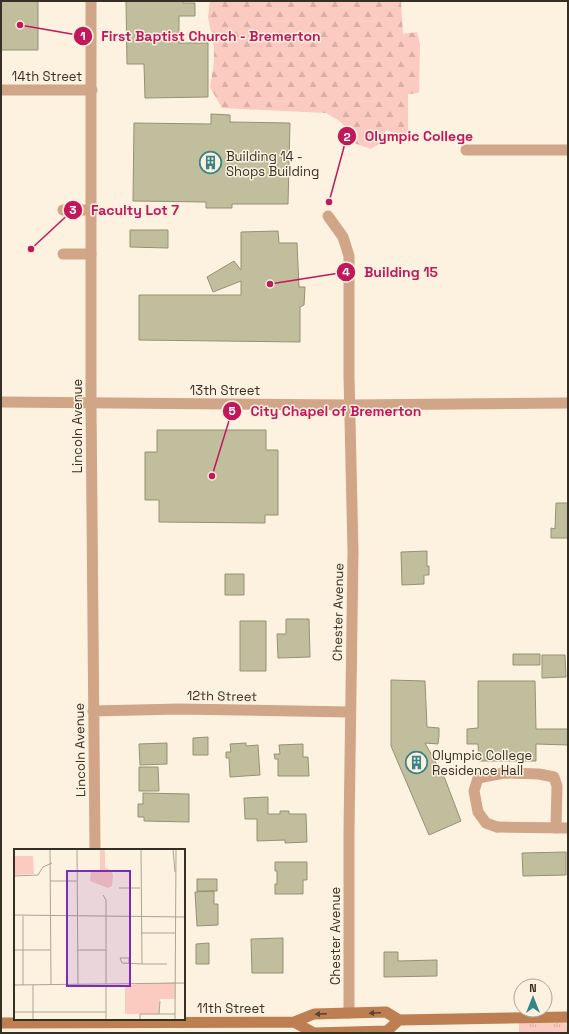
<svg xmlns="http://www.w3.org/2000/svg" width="569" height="1034" viewBox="0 0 569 1034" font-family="'Space Grotesk',sans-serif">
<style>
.forest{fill:url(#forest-firs)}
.park{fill:url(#park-tufts)}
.building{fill:#c0be9d;stroke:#949273}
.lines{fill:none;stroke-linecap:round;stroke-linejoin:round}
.service{stroke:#d1a588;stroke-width:11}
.minor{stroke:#d1a588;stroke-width:11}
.tertiary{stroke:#d1a588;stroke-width:11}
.secondary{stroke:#bd7e52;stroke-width:11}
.oneway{fill:#58432f}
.labels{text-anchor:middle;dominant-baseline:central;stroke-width:3;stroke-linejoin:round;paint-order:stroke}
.street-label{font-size:13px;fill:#362f23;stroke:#fdf2e0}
.poi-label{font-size:13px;fill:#362f23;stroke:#fdf2e0;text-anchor:start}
.inset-road{fill:none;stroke:#ada494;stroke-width:1}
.view{fill:#7b2cbf;fill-opacity:0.15;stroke:#7b2cbf;stroke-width:2}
.inset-edge{fill:none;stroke:#362f23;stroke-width:2}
.leader{fill:none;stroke:#c2185b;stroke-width:1.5}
.callout-dot{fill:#c2185b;stroke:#fdf2e0;stroke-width:1.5}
.mark-label{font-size:12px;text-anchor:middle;font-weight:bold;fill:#fff}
.callout-label{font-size:14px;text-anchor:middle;font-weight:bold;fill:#c2185b;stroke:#fdf2e0;stroke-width:3;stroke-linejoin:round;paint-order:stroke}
</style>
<defs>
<pattern id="forest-firs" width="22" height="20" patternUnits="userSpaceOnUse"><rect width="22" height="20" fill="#fbcac0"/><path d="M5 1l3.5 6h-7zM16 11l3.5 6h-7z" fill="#d8aea5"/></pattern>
<pattern id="park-tufts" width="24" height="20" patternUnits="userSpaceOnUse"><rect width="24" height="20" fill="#fbcac0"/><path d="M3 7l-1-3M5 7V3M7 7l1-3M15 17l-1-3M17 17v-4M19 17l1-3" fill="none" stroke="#d8aea5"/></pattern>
</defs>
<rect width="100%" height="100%" fill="#fdf2e0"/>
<path class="forest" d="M210 1H401L403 34 417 32 420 44 419 93 408 94V137L386 130 380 143 371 149 348 141C347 123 341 122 326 113L222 108 210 87 214 62V47L208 17Z"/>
<path class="park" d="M568 1017V1033H519V1019Z"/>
<path class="building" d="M1 1H38V50H1Z
M126 1H183V3H195V16H179V43H208V97L145 98 144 64H127Z
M211 114 230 115V122L290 123 288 204H232V208H206V202L133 201 134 123 211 124Z
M130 230H168V248L130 247Z
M278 231 279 243H297L299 287H305L304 305 300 307V342L139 340V295H241V281L213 292 207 277 234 261 241 270V232Z
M157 430H266V450H278V515H265V523L159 522V500H145V452H157Z
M556 503H568V538H551V528L555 529Z
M427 551V566H429V575H424V584L402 585 401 552Z
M225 574H244V595H225Z
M286 619H309L310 657 278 658 277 634H286Z
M240 621H266V671H240Z
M513 654H540V665H513Z
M542 655H565L566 677 542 678Z
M391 680 425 681 427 727 439 728V736L438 744 425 743 445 779 461 821 429 835 391 746Z
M478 681H535L536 729H568V745L536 744V761H479L478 744H467V729L478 728Z
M208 737V755H193V738Z
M167 743V764L140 765 139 744Z
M246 743V746L258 745 260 775 230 777 229 758H226V752H231L230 744Z
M303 744V757H308L309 776H278V759H275L274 754H280L279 745Z
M139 767H158L159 791H139Z
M143 793 189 794V822L144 821V817H138V804H143Z
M268 797V814H280V811H289V814H306L307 842 285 843V840L257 841V819H245L244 798Z
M566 852V875L523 876 522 853Z
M275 862H307V880H303V894H275V884H277V871H275Z
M197 879H217V891H197Z
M214 891V904H218V925L197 926 195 892Z
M283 938V973H252L251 939Z
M209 943V964H196V944Z
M384 952H398V961L437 960V976L384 977Z"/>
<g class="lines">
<path class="service" d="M466 150H568
M63 210H92
M63 254H91
M497 827 486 823 478 812 474 791 478 778 504 773 539 774 554 777 557 786 556 828"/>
<path class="minor" d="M91 1V403L95 850
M1 90H92
M328 216 343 237 349 256V376L353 552 349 831V1013
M93 711 179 709 350 712
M497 827 568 828"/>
<path class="tertiary" d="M1 402 350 405 568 403"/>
<path class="secondary" d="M294 1022 314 1033 387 1031 399 1020
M1 1023 294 1022 314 1014 386 1012 399 1020 568 1017"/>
</g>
<defs><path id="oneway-solid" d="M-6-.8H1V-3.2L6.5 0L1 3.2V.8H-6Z"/></defs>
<g class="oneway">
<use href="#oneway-solid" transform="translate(375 1013) rotate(178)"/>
<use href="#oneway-solid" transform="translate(321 1014) rotate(178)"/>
</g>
<defs>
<symbol id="building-ring" viewBox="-11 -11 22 22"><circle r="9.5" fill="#fdf2e0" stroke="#3a8386" stroke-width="1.5"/><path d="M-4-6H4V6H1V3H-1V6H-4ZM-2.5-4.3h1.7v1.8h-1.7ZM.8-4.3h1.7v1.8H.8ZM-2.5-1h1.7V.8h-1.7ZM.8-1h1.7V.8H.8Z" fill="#3a8386"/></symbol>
</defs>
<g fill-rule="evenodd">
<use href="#building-ring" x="198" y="150" width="25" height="25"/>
<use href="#building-ring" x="404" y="750" width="25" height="25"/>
</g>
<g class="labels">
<g class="street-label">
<text x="47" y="76">14th Street</text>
<text x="225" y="390">13th Street</text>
<text transform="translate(77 426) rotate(-90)">Lincoln Avenue</text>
<text transform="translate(338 612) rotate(-89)">Chester Avenue</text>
<text transform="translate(222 696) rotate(1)">12th Street</text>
<text transform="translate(80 750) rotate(-91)">Lincoln Avenue</text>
<text transform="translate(335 936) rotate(-90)">Chester Avenue</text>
<text x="231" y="1008">11th Street</text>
</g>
<g class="poi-label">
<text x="226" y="156">Building 14 -<tspan x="226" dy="15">Shops Building</tspan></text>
<text x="432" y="755">Olympic College<tspan x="432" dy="15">Residence Hall</tspan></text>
</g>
</g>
<g transform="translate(14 849)">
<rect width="171" height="171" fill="#fdf2e0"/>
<path d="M83 0H90L91 3V19L97 21 99 26 98 37 94 39 76 32 77 21H86V2Z" fill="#fbcac0"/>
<path d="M0 7H19L20 25 0 26ZM161 133V150H146L145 165H111V136Z" fill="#fbcac0"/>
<path class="inset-road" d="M36 0 37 136M63 0 64 136M127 0 128 115M159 0 161 23M0 27 24 26 29 18 38 14M36 32H63M105 39H126M89 46 92 51V135M0 66 171 68M9 67V136M127 84H162M0 101H36M63 101H92M115 114V109H106L108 114 128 115H153M0 136 171 134M19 136V171M92 137V171M0 163H92M145 165 146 152M126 171V165H161M161 171 162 0"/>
<path class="view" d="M53 22H116V137H53Z"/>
<rect width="171" height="171" class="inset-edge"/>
</g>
<path class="leader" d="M20 25L83 36M329 202L347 136M31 249L73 210M270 284L346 272M212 476L232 411"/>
<g class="callout-dot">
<circle cx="20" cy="25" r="4"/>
<circle cx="329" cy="202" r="4"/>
<circle cx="31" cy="249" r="4"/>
<circle cx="270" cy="284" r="4"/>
<circle cx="212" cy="476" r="4"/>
<circle cx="83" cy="36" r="10"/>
<circle cx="347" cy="136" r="10"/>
<circle cx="73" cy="210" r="10"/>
<circle cx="346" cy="272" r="10"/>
<circle cx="232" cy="411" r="10"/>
</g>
<g class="mark-label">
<text x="83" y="40">1</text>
<text x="347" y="141">2</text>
<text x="73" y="214">3</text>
<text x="346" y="276">4</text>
<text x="232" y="415">5</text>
</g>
<g class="callout-label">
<text x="211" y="41">First Baptist Church - Bremerton</text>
<text x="419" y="141">Olympic College</text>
<text x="135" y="215">Faculty Lot 7</text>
<text x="401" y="277">Building 15</text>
<text x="336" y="416">City Chapel of Bremerton</text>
</g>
<rect width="569" height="1034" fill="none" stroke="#362f23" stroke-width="4"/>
<g transform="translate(533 998)"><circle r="19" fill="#fdf2e0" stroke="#ada494"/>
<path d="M0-3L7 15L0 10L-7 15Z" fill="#3a8386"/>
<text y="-6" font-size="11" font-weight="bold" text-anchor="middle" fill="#362f23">N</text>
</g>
</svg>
